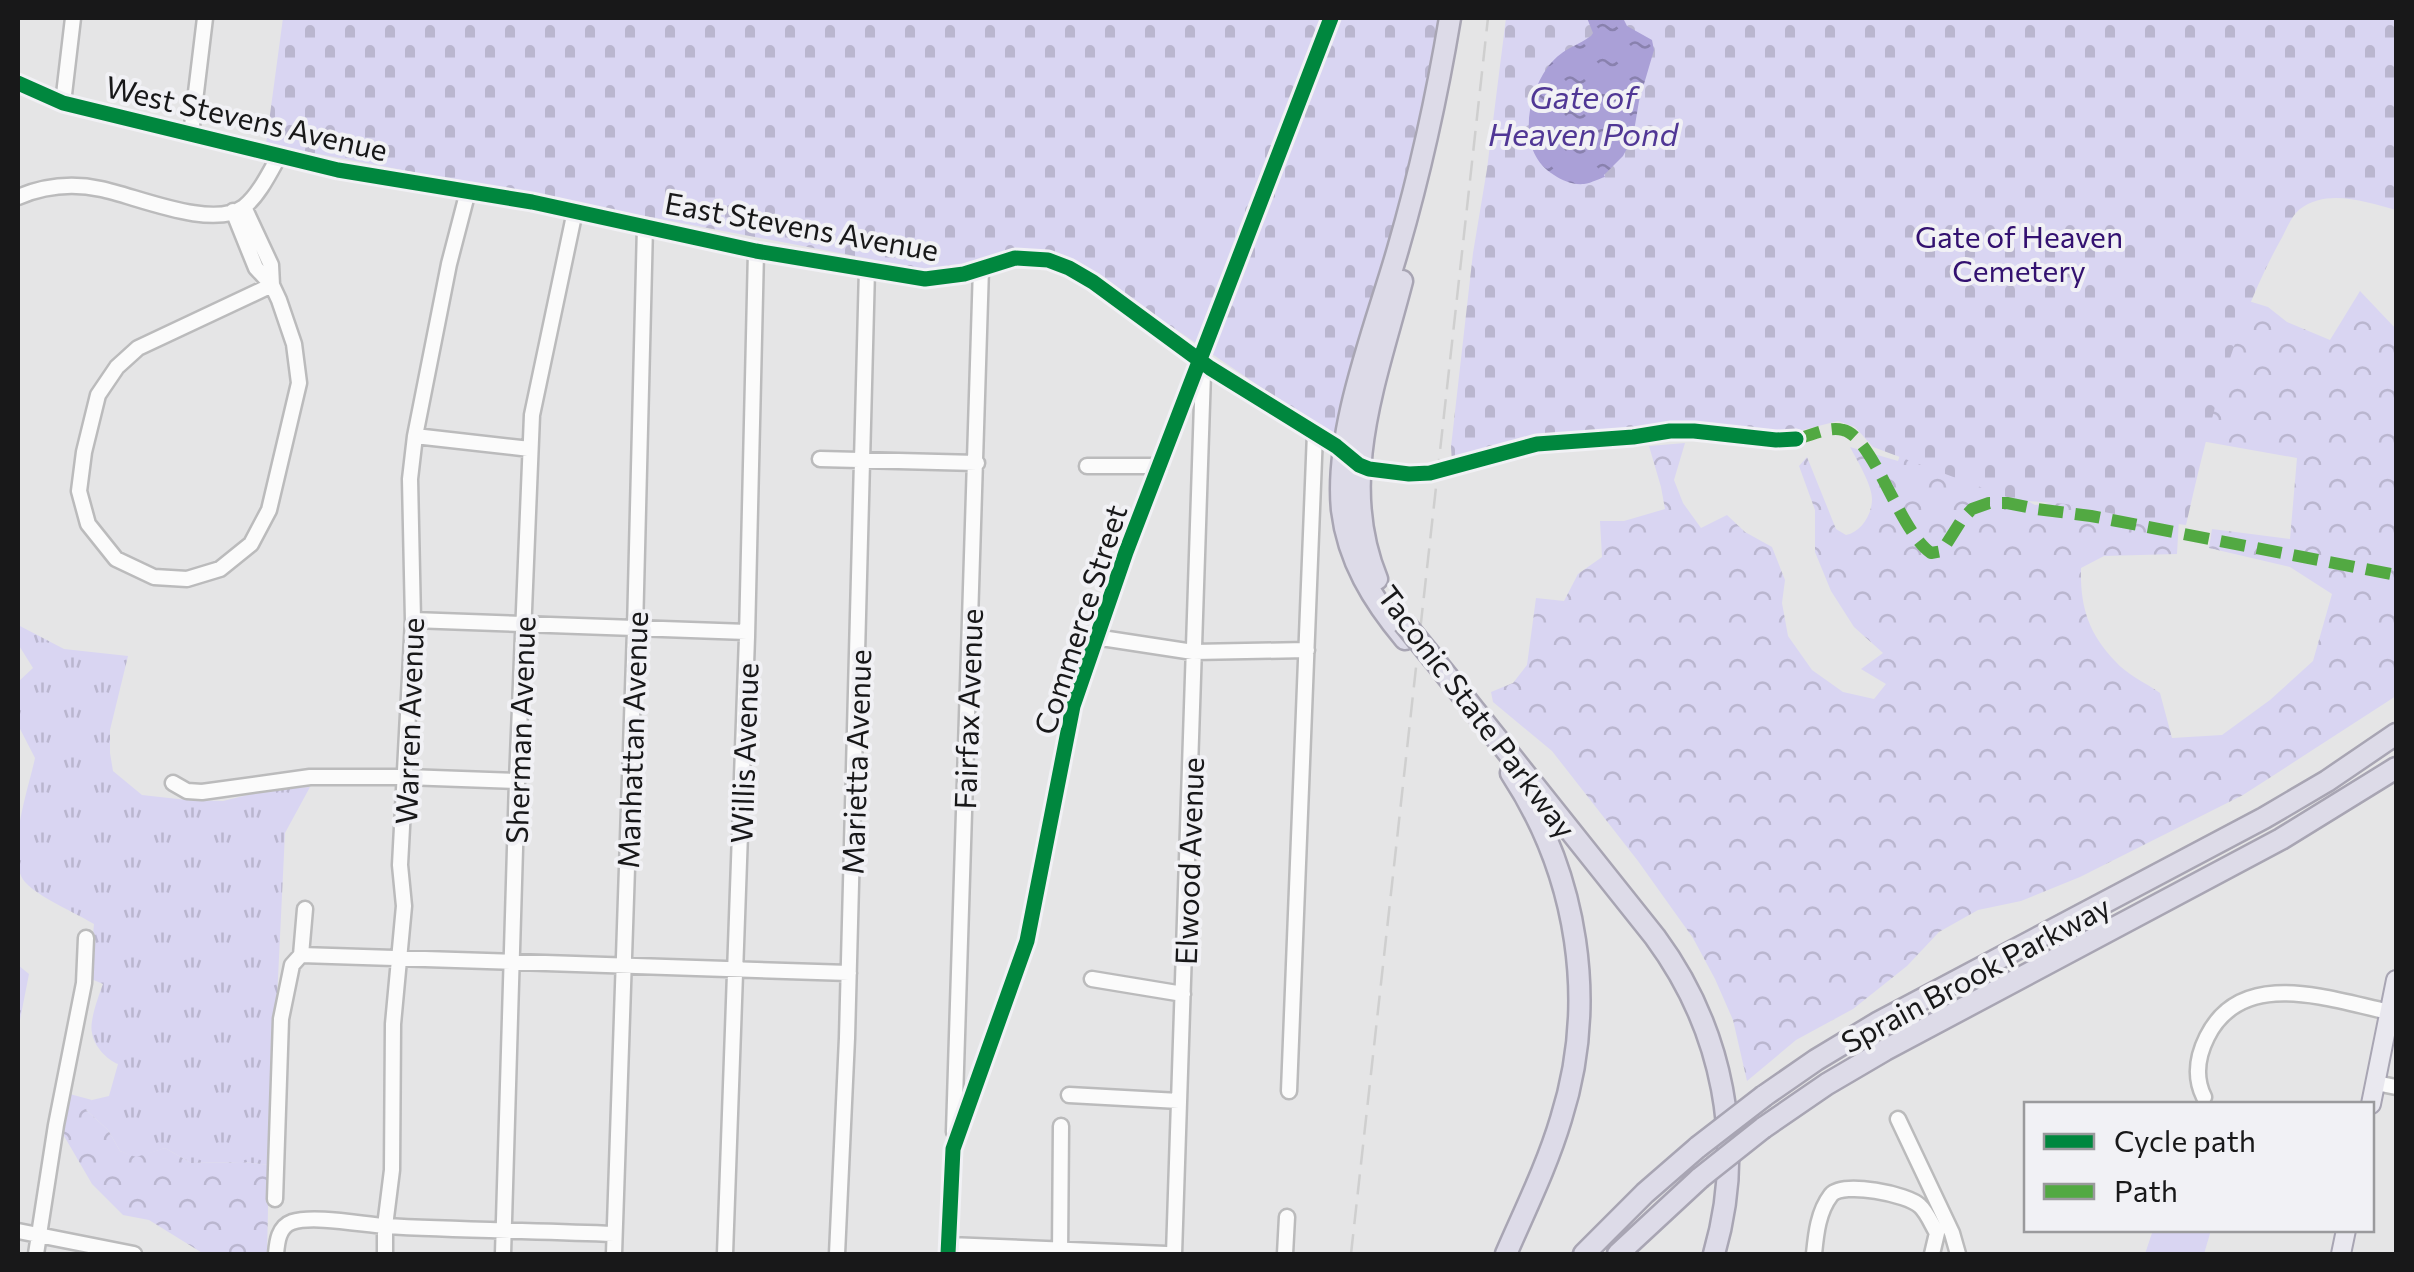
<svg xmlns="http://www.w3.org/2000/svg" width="2414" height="1272" viewBox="0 0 2414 1272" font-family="Commissioner,sans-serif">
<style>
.grass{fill:url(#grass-tufts)}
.forest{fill:url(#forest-crowns)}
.cemetery{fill:url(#cemetery-stones)}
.park{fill:#d9d5f2}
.water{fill:url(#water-ripples)}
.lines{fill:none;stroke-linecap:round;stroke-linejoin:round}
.minor-casing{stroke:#bbbbbc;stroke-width:19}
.major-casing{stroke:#a8a5b3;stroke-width:22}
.highway-casing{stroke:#a8a5b3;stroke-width:25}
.minor{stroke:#fbfbfb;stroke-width:14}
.major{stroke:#e9e8ef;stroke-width:18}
.highway{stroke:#dddbe8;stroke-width:20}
.rail{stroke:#cfcfcf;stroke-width:2.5;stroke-dasharray:20 10;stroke-linecap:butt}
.highway-bridge-casing{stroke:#a8a5b3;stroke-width:25;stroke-linecap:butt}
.highway-bridge{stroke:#dddbe8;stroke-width:20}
.quiet{stroke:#52a942;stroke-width:12;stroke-dasharray:25 12;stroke-linecap:butt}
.cycleway-casing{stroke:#f1f1f5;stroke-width:21}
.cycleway{stroke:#00873e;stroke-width:15}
.labels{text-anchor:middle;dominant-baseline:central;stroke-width:8;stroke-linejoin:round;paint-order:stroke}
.street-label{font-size:30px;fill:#181819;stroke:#f1f1f5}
.park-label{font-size:30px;fill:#331170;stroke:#f1f1f5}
.water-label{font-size:32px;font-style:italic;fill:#503795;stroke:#f1f1f5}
</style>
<defs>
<pattern id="grass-tufts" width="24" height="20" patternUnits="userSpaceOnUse" patternTransform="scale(2.5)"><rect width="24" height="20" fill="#d9d5f2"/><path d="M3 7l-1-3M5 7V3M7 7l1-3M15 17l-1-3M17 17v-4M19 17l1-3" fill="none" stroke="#bab6cf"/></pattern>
<pattern id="forest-crowns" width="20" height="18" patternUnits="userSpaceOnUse" patternTransform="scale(2.5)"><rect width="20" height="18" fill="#d9d5f2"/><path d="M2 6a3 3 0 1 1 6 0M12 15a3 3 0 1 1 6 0" fill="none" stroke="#bab6cf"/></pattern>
<pattern id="cemetery-stones" width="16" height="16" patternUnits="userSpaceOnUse" patternTransform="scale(2.5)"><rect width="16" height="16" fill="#d9d5f2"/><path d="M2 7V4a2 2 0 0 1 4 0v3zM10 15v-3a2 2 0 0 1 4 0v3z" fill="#bab6cf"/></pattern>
<pattern id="water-ripples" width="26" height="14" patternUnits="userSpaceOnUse" patternTransform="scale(2.5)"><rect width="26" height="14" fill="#aaa0d7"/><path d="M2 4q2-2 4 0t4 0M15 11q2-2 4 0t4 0" fill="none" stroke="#8981ae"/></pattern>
</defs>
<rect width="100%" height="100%" fill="#e5e5e6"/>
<path class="grass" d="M18 625 64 649 128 656 110 730V753L113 771 142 795 187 800 223 801 268 790 310 787 285 833 269 1165 244 1162 191 1163 165 1148 136 1158 120 1151 108 1130 85 1109 92 1100 109 1096 118 1064C107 1060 94 1046 92 1033 89 1021 99 995 103 984L89 978 94 924C76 913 38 897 25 882 4 858 29 787 35 758L18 725 19 681 33 668 18 644Z
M18 965 29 974 18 1030Z"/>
<path class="forest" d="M2360 291 2396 329V696L2243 795 2080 877 2021 901 1978 910 1939 932 1907 966 1853 1009 1796 1040 1747 1081 1733 1020 1715 979 1693 938 1638 861 1552 751 1493 702 1491 692 1513 683 1527 665 1536 598 1564 601 1578 574 1602 557 1600 521H1624L1665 509 1661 487 1649 446 1685 443 1674 480 1683 503 1701 528 1727 515 1745 532 1772 547 1785 580 1782 603 1788 636 1812 670 1843 692 1874 699 1886 684 1861 669 1883 653 1854 627 1831 591 1815 552V510L1799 466 1807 457 1836 529 1846 535C1861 532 1872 515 1872 499 1872 485 1857 460 1850 447L1898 461 1907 435 2035 505 2114 495 2180 501 2177 554 2104 556 2081 568C2080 606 2088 633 2115 661 2126 674 2146 683 2160 693L2172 738 2222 735 2270 700 2313 661 2332 594 2290 567 2209 548 2212 529 2290 539 2297 458 2201 441 2242 299 2268 307 2287 322 2330 340Z
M66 1093 92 1100 86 1110 108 1130 120 1151 136 1157 165 1148 191 1163 244 1162 269 1165 267 1254H204L149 1220 123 1215 92 1184 60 1129Z"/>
<path class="cemetery" d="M283 18H1440L1438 49 1337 439 1078 263 1029 252 939 272 266 144Z
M1506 18H2396V210C2366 202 2328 188 2300 209 2291 216 2286 231 2280 241 2232 328 2208 429 2186 525L2138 519 2066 504 2015 500 1873 447 1855 427 1838 421 1787 434 1698 426 1452 462 1451 447 1473 253 1487 169Z"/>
<path class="park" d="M2153 1230H2211L2204 1254H2145Z"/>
<path class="water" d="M1587 18H1623L1627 26 1652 40 1654 50 1639 101 1633 137 1623 156 1604 175 1605 177C1600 178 1592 183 1584 184 1573 185 1563 181 1554 175 1517 153 1526 98 1547 68 1562 48 1574 48 1591 36L1593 33Z"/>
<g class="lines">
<defs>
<path id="minor" d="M18 83 63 103 338 170 532 202 756 251 925 279 964 274 1015 258 1048 260 1069 268 1093 282 1210 368 1336 446 1359 465 1369 469 1409 474 1430 473 1537 444 1633 437 1670 431H1694L1776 440 1796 439
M63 103 73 18
M191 134 205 18
M18 197C44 186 73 183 101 189 136 196 212 230 244 207 259 195 270 172 279 156
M244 207 271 265 272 285
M233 211 256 268 272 285 279 300 294 344 299 383 269 510 251 544 220 569 187 579 154 577 116 559 88 524 79 491 84 452 98 395 117 367 138 348 272 285
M415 436 530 449
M820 459 977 463
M1087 466H1160
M413 620 747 632
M1095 637 1193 652 1307 650
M173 783 187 791 202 792 310 777H406L517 781
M301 955 849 973
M1092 979 1183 994
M2376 1083 2396 1087
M1289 1091 1315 433
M1069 1095 1179 1101
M2204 1097C2194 1077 2197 1057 2207 1037 2242 966 2331 1000 2390 1012
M1898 1119 1952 1233 1958 1254
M954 1132 981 268
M275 1199 281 1019 292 965 301 955 305 909
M18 1231 134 1254
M949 1245 1166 1254
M36 1254 56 1125 84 983 86 938
M276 1254C277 1243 278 1227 292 1222 313 1215 360 1224 384 1226 460 1230 538 1231 614 1234
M385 1254V1226L392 1170 393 1024 404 906 400 865 413 620 410 479 415 436 449 264 468 191
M503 1254 517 781 532 415 575 211
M614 1254 635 630 645 226
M725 1254 747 637 756 251
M837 1254 847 1038 867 269
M948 1254 953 1149 1027 941 1073 706 1126 552 1331 18
M1060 1254 1061 1126
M1174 1254 1203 373 1199 362
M1285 1254 1287 1217
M1814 1254C1816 1234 1818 1212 1831 1195 1843 1181 1908 1194 1920 1206 1927 1212 1932 1225 1937 1233L1932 1254"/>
<path id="major" d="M2371 1104 2396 980
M2341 1254 2346 1230"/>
<path id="highway" d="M1377 579C1336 480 1377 378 1402 281
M1405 639C1373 601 1348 560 1342 510 1334 430 1376 326 1398 249 1420 173 1437 96 1450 18
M1435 661 1655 937C1723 1029 1746 1144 1714 1254
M1764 1096 1816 1060 1879 1022 2264 818 2327 781 2396 734
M1763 1128 1827 1084 1885 1050 2281 839 2396 768
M1506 1254C1525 1210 1547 1166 1561 1119 1598 1002 1578 875 1511 773
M1584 1254 1645 1193 1698 1147
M1618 1254 1700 1178"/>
</defs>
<use href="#minor" class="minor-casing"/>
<use href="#major" class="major-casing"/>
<use href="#highway" class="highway-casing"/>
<use href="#minor" class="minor"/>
<use href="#major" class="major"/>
<use href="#highway" class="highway"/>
<path class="rail" d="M1351 1254 1488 18"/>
<defs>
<path id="highway-bridge" d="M1404 623 1435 661
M1698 1147 1764 1096
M1700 1178 1763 1128"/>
</defs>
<use href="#highway-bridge" class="highway-bridge-casing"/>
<use href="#highway-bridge" class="highway-bridge"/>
<path class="quiet" d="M1796 439C1811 436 1828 426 1843 430 1873 436 1899 531 1931 553L1942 551 1961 521 1972 509 1989 503H2007L2037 509 2091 516 2396 575"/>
<defs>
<path id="cycleway" d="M18 83 63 103 338 170 532 202 756 251 925 279 964 274 1015 258 1048 260 1069 268 1093 282 1210 368 1336 446 1359 465 1369 469 1409 474 1430 473 1537 444 1633 437 1670 431H1694L1776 440 1796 439
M948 1254 953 1149 1027 941 1073 706 1126 552 1331 18"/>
</defs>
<use href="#cycleway" class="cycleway-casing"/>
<use href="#cycleway" class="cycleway"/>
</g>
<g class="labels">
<g class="street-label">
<text transform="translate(247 117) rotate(13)">West Stevens Avenue</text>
<text transform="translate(802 225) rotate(10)">East Stevens Avenue</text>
<text transform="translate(1079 619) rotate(-72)">Commerce Street</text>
<text transform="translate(967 709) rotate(-88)">Fairfax Avenue</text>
<text transform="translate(1478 711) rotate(53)">Taconic State Parkway</text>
<text transform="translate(408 721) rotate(-88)">Warren Avenue</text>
<text transform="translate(519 730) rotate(-88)">Sherman Avenue</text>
<text transform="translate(631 740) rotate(-88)">Manhattan Avenue</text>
<text transform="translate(743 753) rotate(-88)">Willis Avenue</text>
<text transform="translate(855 762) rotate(-88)">Marietta Avenue</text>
<text transform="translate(1188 861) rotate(-88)">Elwood Avenue</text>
<text transform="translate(1975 973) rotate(-28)">Sprain Brook Parkway</text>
</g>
<g class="park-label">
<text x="2019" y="235">Gate of Heaven<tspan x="2019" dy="34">Cemetery</tspan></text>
</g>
<g class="water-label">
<text x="1583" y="96">Gate of<tspan x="1583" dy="37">Heaven Pond</tspan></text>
</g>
</g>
<rect width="2414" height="1272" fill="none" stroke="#181819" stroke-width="40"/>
<rect x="2024" y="1102" width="350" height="130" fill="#f1f1f5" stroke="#9a9a9d" stroke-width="2.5"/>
<rect x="2044" y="1134" width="50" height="15" fill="#00873e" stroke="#9a9a9d" stroke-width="2.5"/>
<text x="2114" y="1152" font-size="30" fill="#181819">Cycle path</text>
<rect x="2044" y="1184" width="50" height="15" fill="#52a942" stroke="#9a9a9d" stroke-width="2.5"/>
<text x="2114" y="1202" font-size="30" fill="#181819">Path</text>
</svg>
